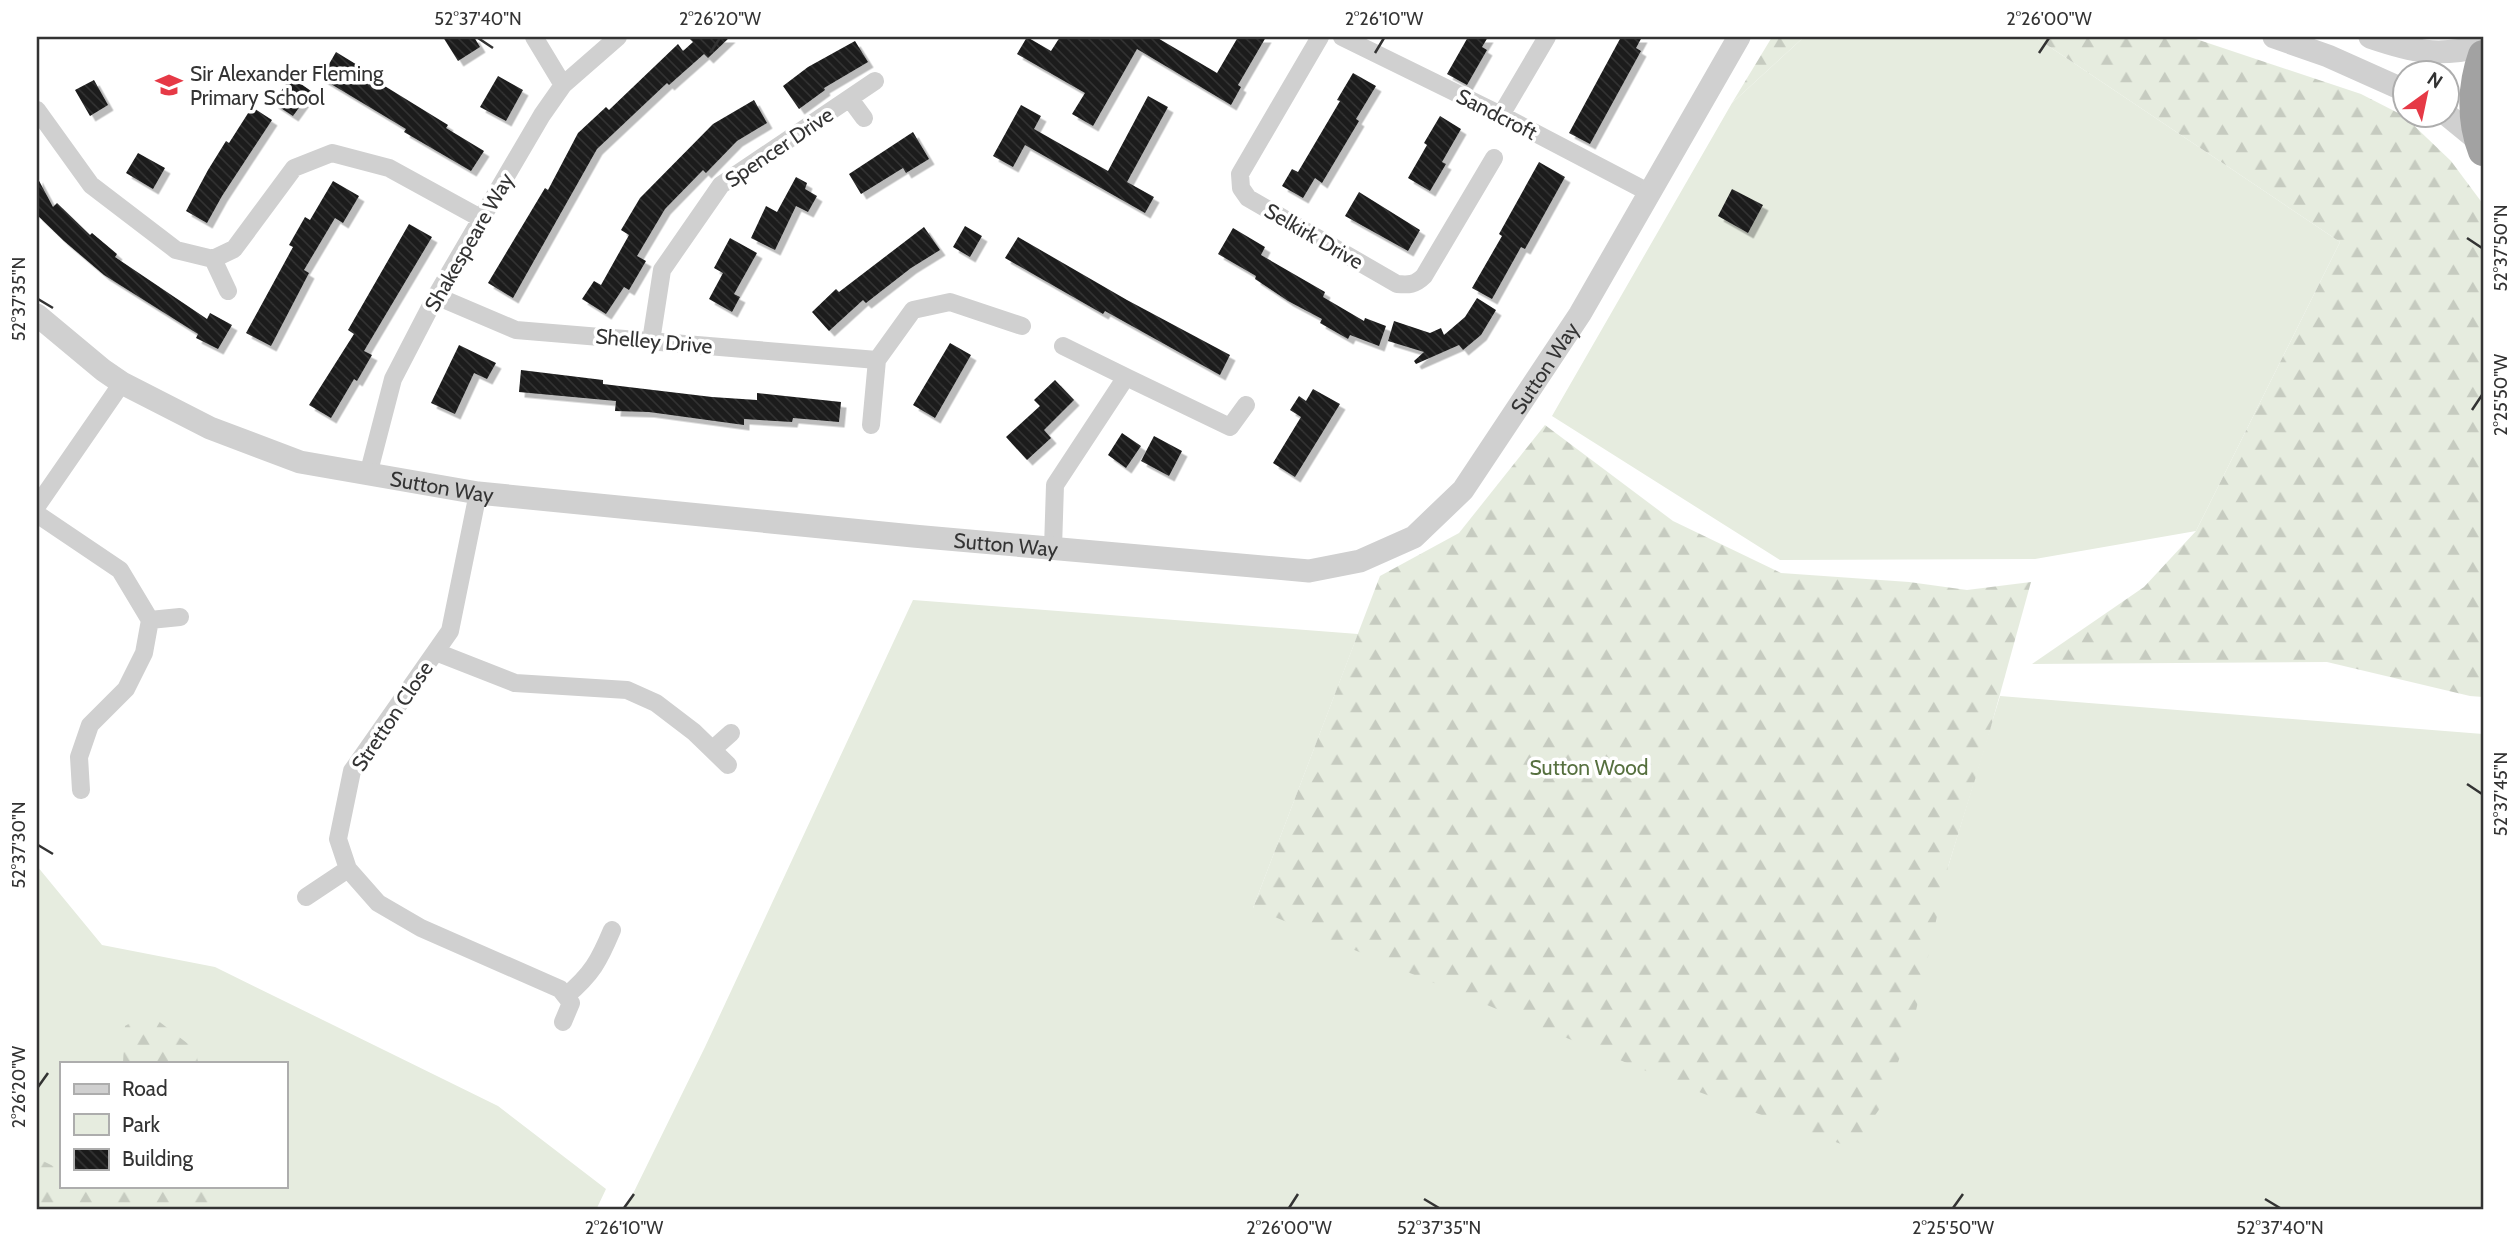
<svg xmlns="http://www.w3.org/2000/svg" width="2520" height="1247" viewBox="0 0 2520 1247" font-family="Cabin,sans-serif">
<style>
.green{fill:#e6ecdf;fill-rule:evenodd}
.forest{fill:url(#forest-firs)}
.building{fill:url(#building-back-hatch);filter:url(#shadow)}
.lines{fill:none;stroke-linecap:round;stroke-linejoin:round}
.minor{stroke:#d0d0d0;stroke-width:18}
.tertiary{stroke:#d0d0d0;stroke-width:23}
.trunk{stroke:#a2a2a2;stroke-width:30}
.ticks{fill:none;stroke:#333;stroke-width:2.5}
.labels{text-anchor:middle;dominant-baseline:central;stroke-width:7;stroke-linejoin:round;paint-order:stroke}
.poi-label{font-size:21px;fill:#333;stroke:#fff;text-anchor:start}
.street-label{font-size:21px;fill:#333;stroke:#fff}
.park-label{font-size:21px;fill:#56703f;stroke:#fff}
.neatline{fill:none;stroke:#333;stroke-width:2.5}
.ticks-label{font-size:18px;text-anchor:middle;fill:#333}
</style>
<defs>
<pattern id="forest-firs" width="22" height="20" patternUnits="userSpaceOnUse" patternTransform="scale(1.75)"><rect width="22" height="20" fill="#e6ecdf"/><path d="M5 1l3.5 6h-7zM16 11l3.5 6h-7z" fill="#c6cbc0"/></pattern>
<pattern id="building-back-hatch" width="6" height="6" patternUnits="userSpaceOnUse" patternTransform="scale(1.75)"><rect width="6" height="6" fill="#1a1a1a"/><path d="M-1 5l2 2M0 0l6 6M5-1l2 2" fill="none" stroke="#333"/></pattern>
<filter id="shadow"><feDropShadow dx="5.5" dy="5.5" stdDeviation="0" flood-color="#0004"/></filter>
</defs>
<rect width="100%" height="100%" fill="#fff"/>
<path class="green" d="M1804 37H2035L2340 242 2196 531 2035 559 1780 560 1552 416 1732 103Z
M913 600 1358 634 1253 908 1948 867 2000 696 2483 734V1210H625L705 1047Z
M37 866 102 945 215 967 498 1106 606 1189 596 1210H37ZM61 1063H285V1186H61Z"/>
<path class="forest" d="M1772 37H1804L1732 103Z
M2035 37H2190L2361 94 2404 116 2451 161 2483 204V697L2470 696 2327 662 2032 664 2144 587 2196 531 2340 242Z
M1545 425 1673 521 1781 573 1909 582 1967 590 2031 582 1987 741 1948 867 1915 1015 1883 1104 1852 1148 1680 1085 1253 908 1380 576 1459 533Z
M148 1013 196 1050 198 1063H123L125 1026Z
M37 1158 61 1170V1186H214L217 1210H37Z"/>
<path class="building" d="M443 37H474L480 47 458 61Z
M688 37H730L708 58 704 54 669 85 667 83 597 149 513 298 488 283 545 188 548 190 578 133 606 107 609 110 678 44 683 51 693 42Z
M1027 37 1051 51 1060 37H1156L1217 73 1238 37H1266L1238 85 1241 87 1231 105 1137 49 1093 126 1072 114 1085 93 1017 54Z
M1468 37H1488L1482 47 1487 50 1467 85 1447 74Z
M1621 37H1642L1636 48 1641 51 1590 144 1569 133Z
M855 41 868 62 824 88 825 90 799 109 783 86 808 67Z
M336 52 372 74 370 77 448 125 446 128 484 151 471 171 404 132 406 129 321 78Z
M1353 73 1376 86 1356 119 1359 121 1322 183 1315 178 1303 198 1282 186 1292 169 1298 172 1340 101 1337 100Z
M498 76 523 90 506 121 480 107Z
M291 77 311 91 293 116 273 103Z
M94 80 108 105 90 116 75 90Z
M1148 96 1168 107 1127 182 1154 197 1145 213 1025 145 1013 167 993 156 1021 105 1041 116 1034 129 1108 171Z
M754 100 767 123 737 141 706 173 703 170 665 209 637 256 646 261 629 290 624 287 606 314 582 299 594 281 601 285 629 235 621 230 640 198 713 124Z
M252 107 272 120 222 196 207 223 186 211 208 170 226 141 229 143Z
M1440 116 1461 129 1442 162 1446 164 1430 191 1408 178 1427 145 1424 143Z
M913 132 929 159 906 173 903 168 861 194 849 174Z
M138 153 165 168 153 189 126 173Z
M1539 162 1565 177 1525 249 1521 247 1492 299 1472 288 1502 236 1499 234Z
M37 177 53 207 57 203 90 235 92 233 117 254 115 257 207 319 210 313 232 325 218 349 196 338 198 334 104 275 64 241 37 215Z
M796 177 807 183 805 189 817 196 808 212 796 206 775 250 751 238 766 206 777 212Z
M333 181 359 196 343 223 335 218 304 270 309 273 271 346 246 333 293 247 289 245 305 217 310 220Z
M1732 189 1763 205 1748 233 1718 216Z
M1359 192 1420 230 1408 251 1345 216Z
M409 224 432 237 364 351 372 355 357 381 354 379 331 418 309 405 354 334 348 330Z
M965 226 982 236 970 257 953 247Z
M924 227 940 250 911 268 866 303 863 300 829 331 812 312 836 289 839 292Z
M1233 228 1265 247 1261 255 1325 292 1323 297 1364 321 1365 318 1386 326 1379 346 1350 335 1348 339 1320 323 1322 319 1288 301 1255 279 1256 276 1218 254Z
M1018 237 1127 300 1230 355 1220 375 1105 311 1103 314 1005 258Z
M730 238 757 253 734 294 740 297 732 312 709 299 723 273 714 268Z
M1477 298 1496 310 1481 335 1463 350 1459 345 1416 364 1414 361 1424 352 1388 341 1394 321 1430 333 1441 328 1444 335 1465 317Z
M950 343 971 355 935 418 913 405Z
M459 345 496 363 487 379 474 373 455 414 431 403Z
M521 370 603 380V384L712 397 757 400V393L841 402 839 422 793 418 792 422 744 419V425L649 412 615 411 616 401 519 392Z
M1055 380 1074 400 1044 430 1051 438 1027 460 1006 437 1040 406 1034 400Z
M1313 389 1340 404 1295 477 1273 463 1301 417 1290 410 1299 396 1306 401Z
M1122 433 1141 446 1126 468 1108 455Z
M1154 436 1182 451 1169 476 1141 461Z"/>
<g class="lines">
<path class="minor" d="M534 37 563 85
M1320 37 1240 174 1241 188 1248 198 1397 284C1409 285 1415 285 1424 276L1494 158
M1342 37 1501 115 1650 193
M850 99 864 118
M37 110 91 185 176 250 213 259 234 249 294 168 332 153 389 168 482 219
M1501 115 1547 37
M213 259 228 291
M436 296 516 330 877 360 913 310 950 302 1022 326
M651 341 662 270 721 185 875 81
M1063 346 1126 377
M871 425 877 360
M368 475 393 379 436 296 542 115 563 85 618 37
M478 493 450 631 352 771 338 839 348 869 378 903 421 928 560 989 571 1003 563 1022
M37 506 122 383
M37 514 120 570 150 620 144 653 126 689 90 725 79 757 81 790
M1053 548 1055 485 1126 377 1230 427 1246 405
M150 620 180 617
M436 652 515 683 627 690 656 703 694 732 728 765
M713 749 731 733
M306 897 348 869
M566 996C592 974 599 961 612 930"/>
<g class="tertiary">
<path d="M2274 37 2328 56 2404 90"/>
<path d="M2370 37C2414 52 2437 57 2483 46"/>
<path d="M2446 114 2479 141"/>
<path id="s1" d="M37 315 103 370 122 383 210 428 300 462 478 493 913 536 1309 571 1360 561 1414 537 1463 490 1580 314 1739 37"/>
</g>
<path class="trunk" d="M2483 55C2472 86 2471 120 2483 151"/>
</g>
<path class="ticks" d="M478 38 493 48M710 53 720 38M1375 53 1384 38M2039 53 2049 38M2467 238 2482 248M38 299 53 308M2472 410 2482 395M2467 784 2482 794M38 845 53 854M38 1087 48 1073M1424 1199 1439 1208M2265 1199 2280 1208M624 1208 634 1194M1289 1208 1298 1194M1953 1208 1963 1194"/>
<defs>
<symbol id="school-bare" viewBox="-9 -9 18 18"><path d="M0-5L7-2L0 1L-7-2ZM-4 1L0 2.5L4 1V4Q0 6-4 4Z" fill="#e63946" stroke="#fff" stroke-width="2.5" paint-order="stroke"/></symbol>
</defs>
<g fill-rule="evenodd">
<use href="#school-bare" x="150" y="66" width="38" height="38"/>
</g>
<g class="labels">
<g class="poi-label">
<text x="190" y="73">Sir Alexander Fleming<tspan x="190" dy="24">Primary School</tspan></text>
</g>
<g class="street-label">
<text transform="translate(1497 114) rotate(27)">Sandcroft</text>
<text transform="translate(779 147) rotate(-34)">Spencer Drive</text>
<text transform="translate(1314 236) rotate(30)">Selkirk Drive</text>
<text transform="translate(469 242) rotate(-60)">Shakespeare Way</text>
<text transform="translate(654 341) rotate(5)">Shelley Drive</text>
<text stroke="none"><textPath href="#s1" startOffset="1645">Sutton Way</textPath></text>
<text stroke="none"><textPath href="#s1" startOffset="448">Sutton Way</textPath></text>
<text stroke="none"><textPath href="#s1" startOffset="1015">Sutton Way</textPath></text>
<text transform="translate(392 716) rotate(-56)">Stretton Close</text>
</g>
<g class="park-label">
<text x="1589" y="767">Sutton Wood</text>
</g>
</g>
<rect width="2520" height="1247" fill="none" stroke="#ffffff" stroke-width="77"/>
<rect x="60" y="1062" width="228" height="126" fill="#ffffff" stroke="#adadad" stroke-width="2"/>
<rect x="74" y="1084" width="35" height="10" fill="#d0d0d0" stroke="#adadad" stroke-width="2"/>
<text x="122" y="1096" font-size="21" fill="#333333">Road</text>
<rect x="74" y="1114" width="35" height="21" fill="#e6ecdf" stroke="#adadad" stroke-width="2"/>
<text x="122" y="1132" font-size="21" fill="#333333">Park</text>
<rect x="74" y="1149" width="35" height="21" fill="url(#building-back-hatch)" stroke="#adadad" stroke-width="2"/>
<text x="122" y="1166" font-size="21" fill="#333333">Building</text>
<g transform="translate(2426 94) rotate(33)"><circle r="33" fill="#ffffff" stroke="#adadad" stroke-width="2"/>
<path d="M0-5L12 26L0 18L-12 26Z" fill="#e63946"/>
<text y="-10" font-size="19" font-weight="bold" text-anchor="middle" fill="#333333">N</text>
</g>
<rect x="38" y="38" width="2444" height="1170" class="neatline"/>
<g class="ticks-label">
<text x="478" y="25">52°37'40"N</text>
<text x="720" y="25">2°26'20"W</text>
<text x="1384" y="25">2°26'10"W</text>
<text x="2049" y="25">2°26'00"W</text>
<text transform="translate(2501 248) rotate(-90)" y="6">52°37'50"N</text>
<text transform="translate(19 299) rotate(-90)" y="6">52°37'35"N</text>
<text transform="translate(2501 395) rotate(-90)" y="6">2°25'50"W</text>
<text transform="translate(2501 794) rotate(-90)" y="6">52°37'45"N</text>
<text transform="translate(19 845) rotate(-90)" y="6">52°37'30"N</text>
<text transform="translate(19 1087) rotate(-90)" y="6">2°26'20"W</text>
<text x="624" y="1234">2°26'10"W</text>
<text x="1289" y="1234">2°26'00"W</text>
<text x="1439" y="1234">52°37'35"N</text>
<text x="1953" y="1234">2°25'50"W</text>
<text x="2280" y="1234">52°37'40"N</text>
</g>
</svg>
